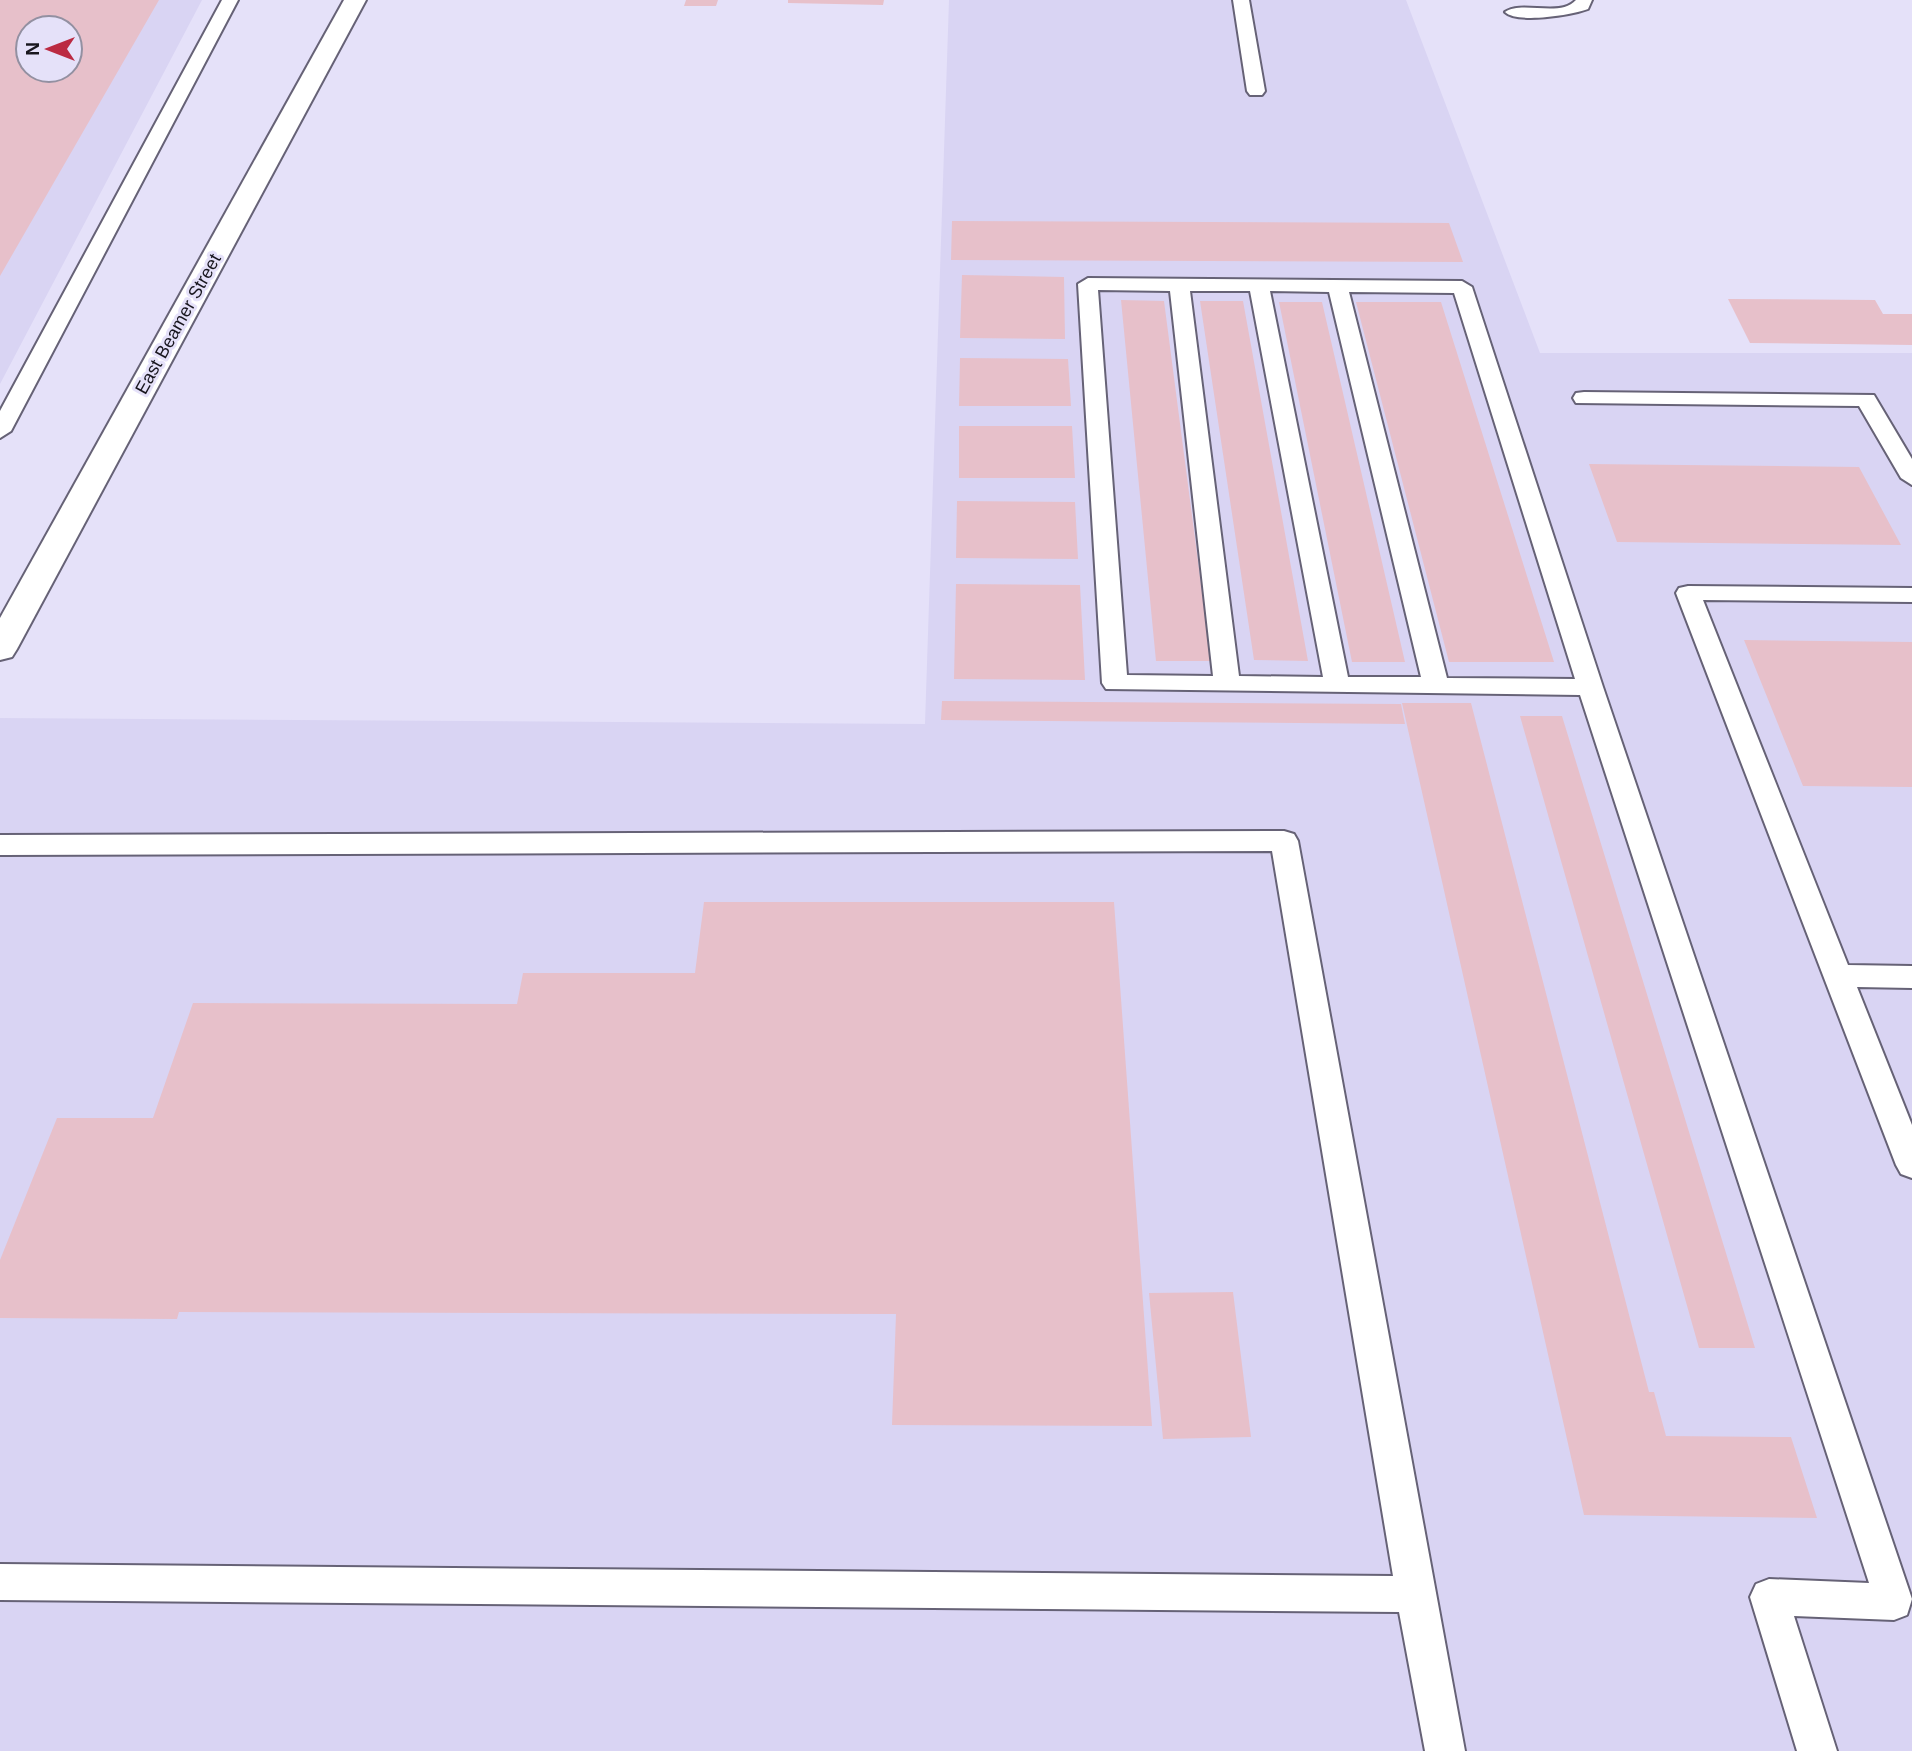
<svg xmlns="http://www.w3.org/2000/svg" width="1912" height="1751" viewBox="0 0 1912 1751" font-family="Arial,sans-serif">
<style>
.built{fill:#d9d4f3;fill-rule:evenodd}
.building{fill:#e7c0ca;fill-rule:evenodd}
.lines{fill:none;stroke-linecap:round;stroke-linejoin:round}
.service-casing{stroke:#666276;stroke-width:4}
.tertiary-casing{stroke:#666276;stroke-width:4}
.service{fill:#fff;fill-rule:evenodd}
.tertiary{fill:#fff;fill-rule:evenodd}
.labels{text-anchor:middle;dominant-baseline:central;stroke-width:6;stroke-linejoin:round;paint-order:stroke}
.far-street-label{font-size:18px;fill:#18161e;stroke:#e5e1f9}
</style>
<rect width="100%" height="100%" fill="#e5e1f9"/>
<path class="built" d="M0 0H202L0 384ZM28 28H70V70H28Z
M949 0H1406L1540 353H1912V1751H0V718L925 724Z"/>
<path class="building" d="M0 0H159L0 276ZM28 28H70V70H28Z
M686 0H718L716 6H684Z
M788 0H884L883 5 788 3Z
M952 221 1449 223 1463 262 951 260Z
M962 275 1064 277 1065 339 960 338Z
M1728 299 1875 300 1883 314H1912V345L1750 343Z
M1121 300 1164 301 1211 661H1156Z
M1200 301H1243L1308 661 1254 660Z
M1279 302H1322L1405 662H1352Z
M1356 302H1441L1554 662H1449Z
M960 358 1068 359 1071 406H959Z
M959 426H1072L1075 478H959Z
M1589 464 1859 467 1901 545 1617 542Z
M957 501 1075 502 1078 559 956 558Z
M956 584 1080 585 1085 680 954 679Z
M1744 640 1912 642V787L1803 786Z
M942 701 1401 704 1405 724 941 720Z
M1402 703H1471L1649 1392H1654L1666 1436 1791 1437 1817 1518 1584 1515Z
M1520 716H1562L1755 1348H1699Z
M704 902H1114L1152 1426 892 1425 896 1314 179 1312 177 1319 0 1318V1260L57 1118H153L193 1003 517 1004 523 973H695Z
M1233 1292 1251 1437 1163 1439 1149 1293Z"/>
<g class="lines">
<defs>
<path id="service" d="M222 0H238L11 431 0 438V411Z
M1233 0H1249L1265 91 1262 95H1250L1247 91Z
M1576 0H1592L1588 9C1572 15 1517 24 1505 12 1522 0 1560 18 1576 0Z
M1088 278 1462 281 1472 287 1603 687 1912 1599 1907 1615 1894 1620 1794 1616 1837 1751H1797L1750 1597 1756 1584 1769 1579 1869 1583 1580 695 1106 689 1102 683 1078 284ZM1098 290 1170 291 1213 676 1127 675ZM1190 291H1250L1323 677 1239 676ZM1270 291 1329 292 1421 677H1348ZM1349 292 1454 293 1575 679 1447 678Z
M1584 392 1874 395 1912 459V485L1901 478 1859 406 1576 403 1573 398 1576 393Z
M1688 586 1912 588V602L1703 600 1848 965 1912 966V988L1857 987 1912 1125V1178L1901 1174 1896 1165 1676 593 1679 588Z
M1284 831 1294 834 1298 841 1465 1751H1425L1399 1612 0 1600V1564L1393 1576 1272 851 0 855V835Z"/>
<path id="tertiary" d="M344 0H366L17 649 12 657 0 660V618Z"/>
</defs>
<use href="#service" class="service-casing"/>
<use href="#tertiary" class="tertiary-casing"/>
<use href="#service" class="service"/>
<use href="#tertiary" class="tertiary"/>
</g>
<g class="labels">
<g class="far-street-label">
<text transform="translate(178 324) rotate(-61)">East Beamer Street</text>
</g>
</g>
<g transform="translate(49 49) rotate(270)"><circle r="33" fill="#e5e1f9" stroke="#9390a1" stroke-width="2"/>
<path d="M0-5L12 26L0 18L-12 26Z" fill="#bb2a42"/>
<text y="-10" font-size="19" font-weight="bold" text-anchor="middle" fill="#18161e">N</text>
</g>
</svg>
